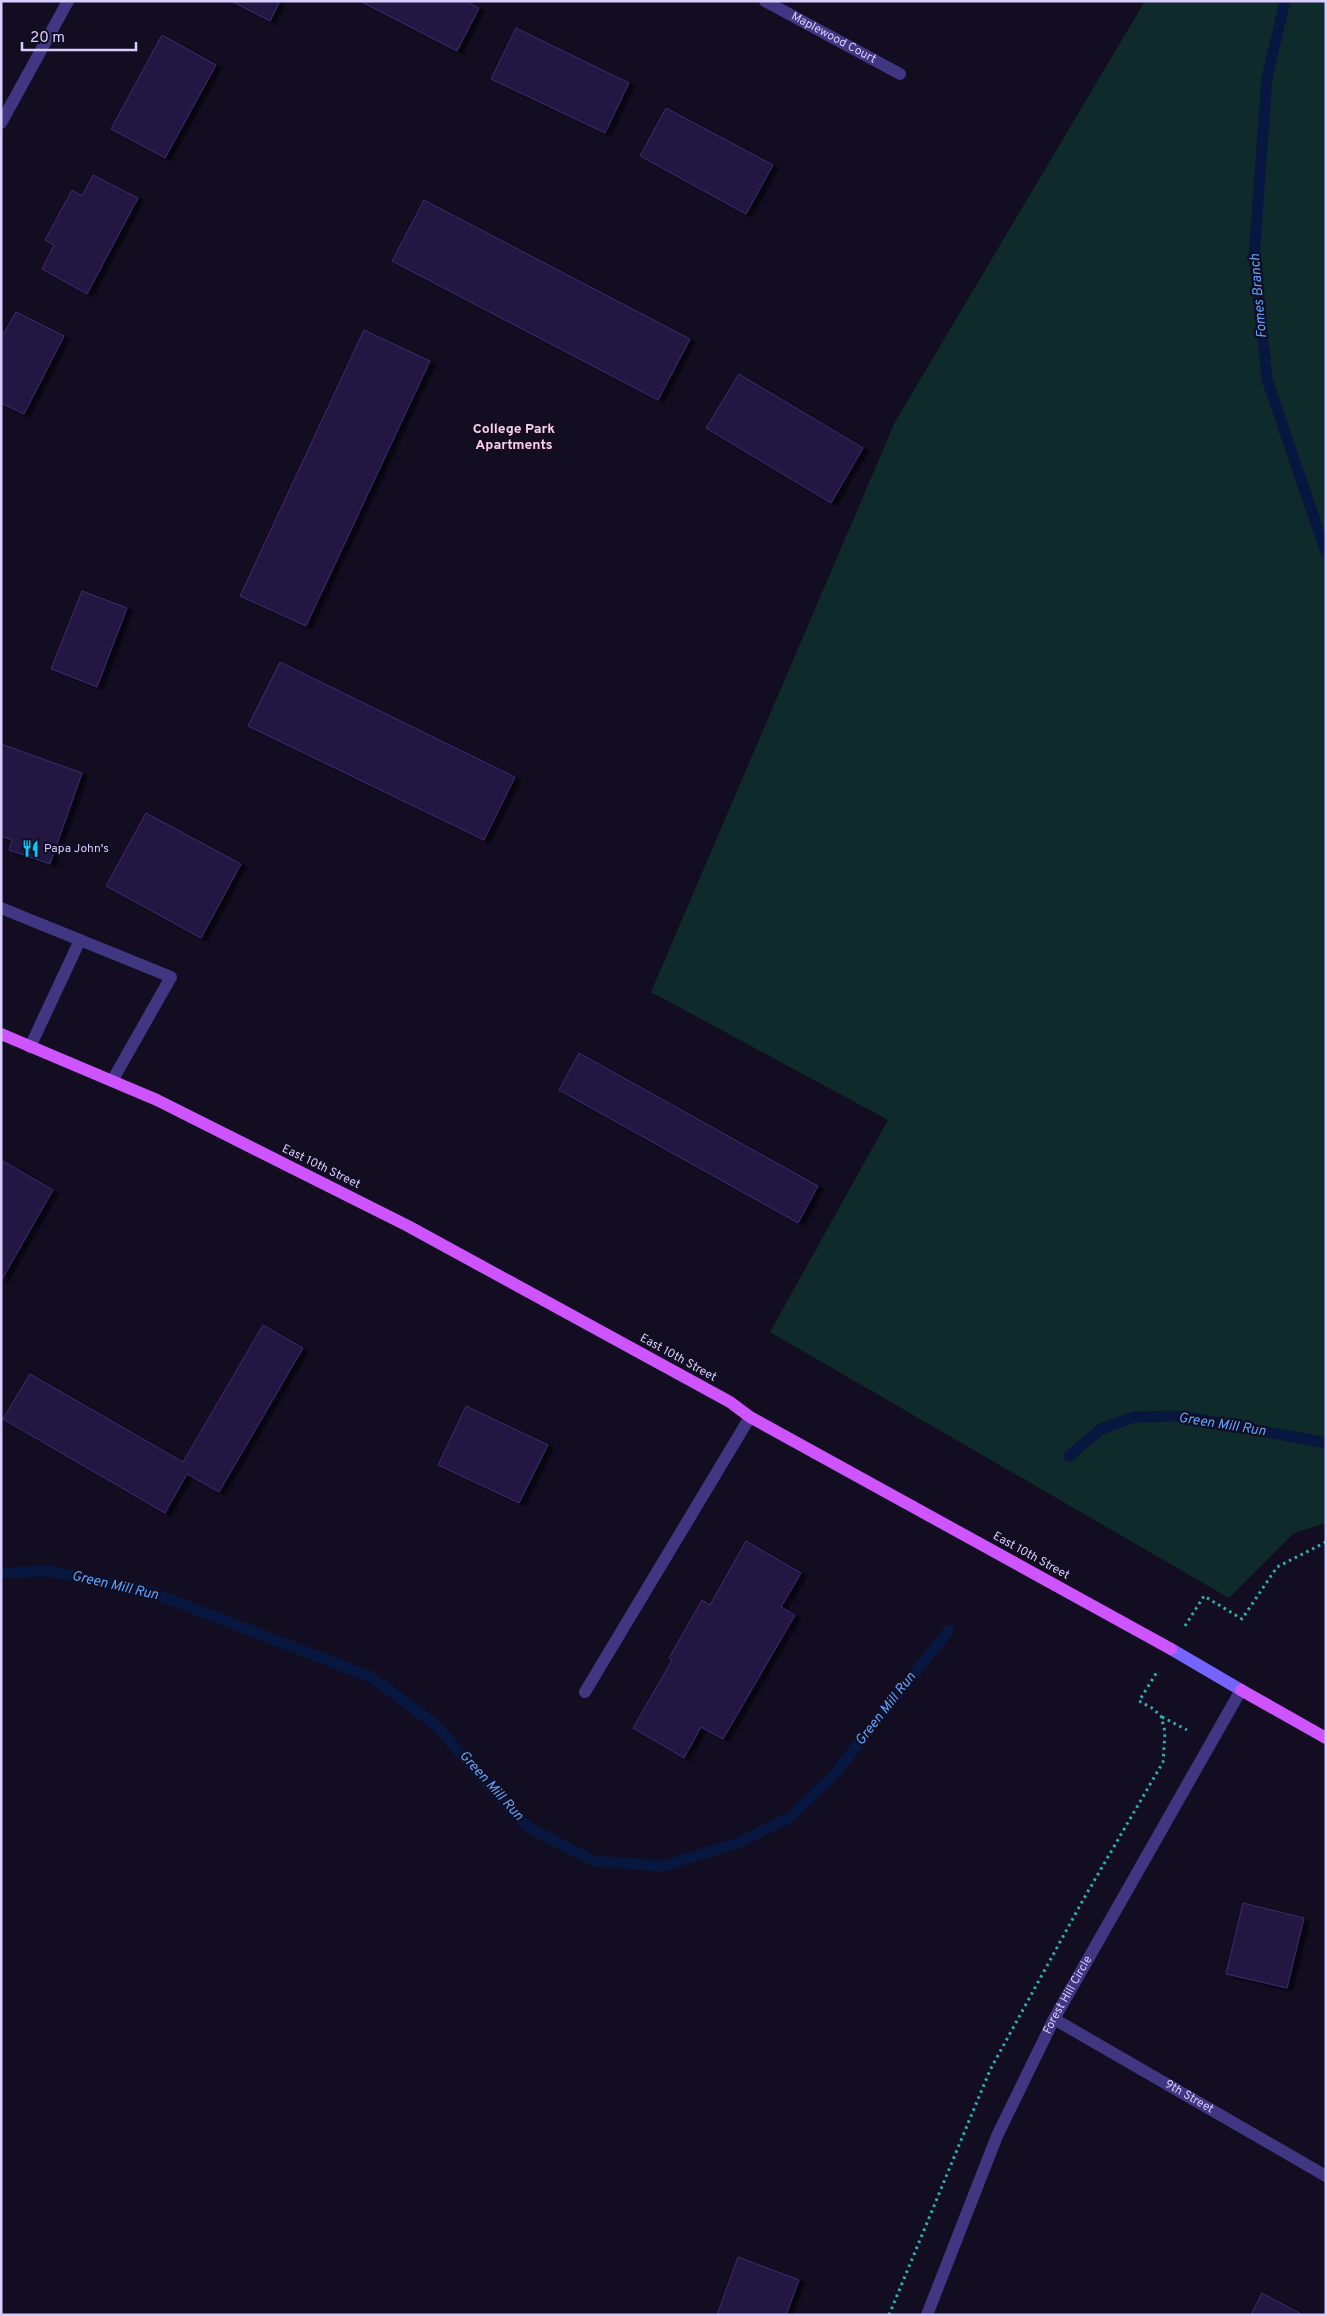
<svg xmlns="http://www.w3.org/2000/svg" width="1327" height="2316" viewBox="0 0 1327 2316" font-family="Overpass,sans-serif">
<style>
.green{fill:#0f2a2b}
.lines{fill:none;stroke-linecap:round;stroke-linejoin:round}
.stream{stroke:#08173f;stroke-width:11}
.building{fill:#241843;stroke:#3e2a6f;filter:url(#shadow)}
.path{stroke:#2bb1b5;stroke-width:3;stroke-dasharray:2.5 4;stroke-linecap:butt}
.lane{stroke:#403681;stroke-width:12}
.street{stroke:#403681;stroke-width:12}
.secondary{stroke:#7564ff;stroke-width:12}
.primary{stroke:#ce54ff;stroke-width:12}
.labels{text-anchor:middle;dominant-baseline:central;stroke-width:4.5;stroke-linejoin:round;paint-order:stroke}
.street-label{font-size:12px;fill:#d7cdff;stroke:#120d21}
.poi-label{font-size:12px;fill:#d7cdff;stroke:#120d21;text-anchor:start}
.water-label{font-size:14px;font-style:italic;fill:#5ba4ff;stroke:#120d21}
.neighbourhood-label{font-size:14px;font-weight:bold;fill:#ffcfe9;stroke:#120d21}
</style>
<defs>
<filter id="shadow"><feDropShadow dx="5.5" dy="3" stdDeviation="1" flood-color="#0009"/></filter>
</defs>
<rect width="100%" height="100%" fill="#120d21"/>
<path class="green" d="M1145 1H1326V1523L1294 1533 1229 1598 770 1332 888 1120 651 992 895 422Z"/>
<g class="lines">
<path class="stream" d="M1285 1 1267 78 1254 256 1267 379 1326 553
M1069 1456 1101 1429 1134 1417 1183 1416 1326 1443
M1 1573 49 1571 151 1592 371 1677 436 1725 492 1790 528 1827 594 1861 663 1866 735 1844 789 1818 833 1776 949 1630"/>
</g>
<path class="building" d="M231 1H280L270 21Z
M360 1H465L479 8 457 51Z
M516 28 629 83 605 133 491 79Z
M162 35 216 65 165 158 111 129Z
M666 108 773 165 746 214 640 156Z
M93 175 138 198 87 294 42 269 54 245 45 240 72 190 82 196Z
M424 200 690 339 658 400 392 261Z
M16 312 64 336 24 414 1 403V332L4 333Z
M364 330 430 361 306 626 240 596Z
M739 374 863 448 831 503 706 428Z
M82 591 127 608 97 687 51 669Z
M280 662 515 777 484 840 248 726Z
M1 744 82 773 50 864 9 850 12 840 1 836Z
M146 813 241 864 201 938 106 886Z
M579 1053 818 1186 798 1223 559 1090Z
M1 1160 53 1190 1 1281Z
M263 1325 303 1348 219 1492 187 1474 165 1513 3 1419 30 1374 183 1462Z
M466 1406 548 1445 519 1503 438 1465Z
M746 1541 801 1573 781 1607 795 1615 723 1739 701 1727 684 1758 633 1728 672 1660 669 1658 702 1600 710 1605Z
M1243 1903 1304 1918 1287 1988 1226 1974Z
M738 2257 799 2280 786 2315H717Z
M1262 2293 1303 2315H1251Z"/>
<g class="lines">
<path class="path" d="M1185 1626 1204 1596 1242 1619 1277 1567 1326 1542
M1162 1717 1187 1730
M889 2315 990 2070 1083 1900 1163 1762 1165 1732 1161 1716 1152 1708 1139 1701 1157 1672"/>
<path class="lane" d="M1 908 171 977 112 1081
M30 1047 80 940
M585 1692 750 1417"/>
<g class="street">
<path id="s1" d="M765 1 900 74"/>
<path d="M1 123 68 1"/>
<path id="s2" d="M1054 2019 1326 2176"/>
<path id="s3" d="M927 2315 997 2136 1054 2019 1241 1690"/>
</g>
<path class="secondary" d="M1171 1649 1241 1690"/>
<path class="primary" d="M1 1034 157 1100 408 1226 730 1402 750 1417 1171 1649
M1241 1690 1326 1738"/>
</g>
<defs>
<symbol id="restaurant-bare" viewBox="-9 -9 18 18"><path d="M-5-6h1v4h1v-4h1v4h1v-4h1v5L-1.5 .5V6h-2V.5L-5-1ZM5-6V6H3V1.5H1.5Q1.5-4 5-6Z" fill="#00c9f8" stroke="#120d21" stroke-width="2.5" paint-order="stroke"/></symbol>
</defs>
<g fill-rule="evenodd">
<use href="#restaurant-bare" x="18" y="836" width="25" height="25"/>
</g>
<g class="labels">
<g class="street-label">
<text stroke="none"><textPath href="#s1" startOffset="78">Maplewood Court</textPath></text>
<text transform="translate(321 1167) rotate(26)">East 10th Street</text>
<text transform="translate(678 1358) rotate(29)">East 10th Street</text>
<text transform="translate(1031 1556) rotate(29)">East 10th Street</text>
<text stroke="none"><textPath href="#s3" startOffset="350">Forest Hill Circle</textPath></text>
<text stroke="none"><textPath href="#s2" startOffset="156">9th Street</textPath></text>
</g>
<g class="poi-label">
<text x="44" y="849">Papa John's</text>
</g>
<g class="water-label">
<text transform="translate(1259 296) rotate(-95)">Fomes Branch</text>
<text transform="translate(1222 1425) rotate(9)">Green Mill Run</text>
<text transform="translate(115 1586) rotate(13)">Green Mill Run</text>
<text transform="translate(886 1709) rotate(-52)">Green Mill Run</text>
<text transform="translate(491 1786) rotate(48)">Green Mill Run</text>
</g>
<g class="neighbourhood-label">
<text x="514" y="429">College Park<tspan x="514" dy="16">Apartments</tspan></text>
</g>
</g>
<rect width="1327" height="2316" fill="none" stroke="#d7cdff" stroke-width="5"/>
<path d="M22 42v8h114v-8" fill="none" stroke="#d7cdff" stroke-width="2.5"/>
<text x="30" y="42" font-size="15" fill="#d7cdff" stroke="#120d21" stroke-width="4" paint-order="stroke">20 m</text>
</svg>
